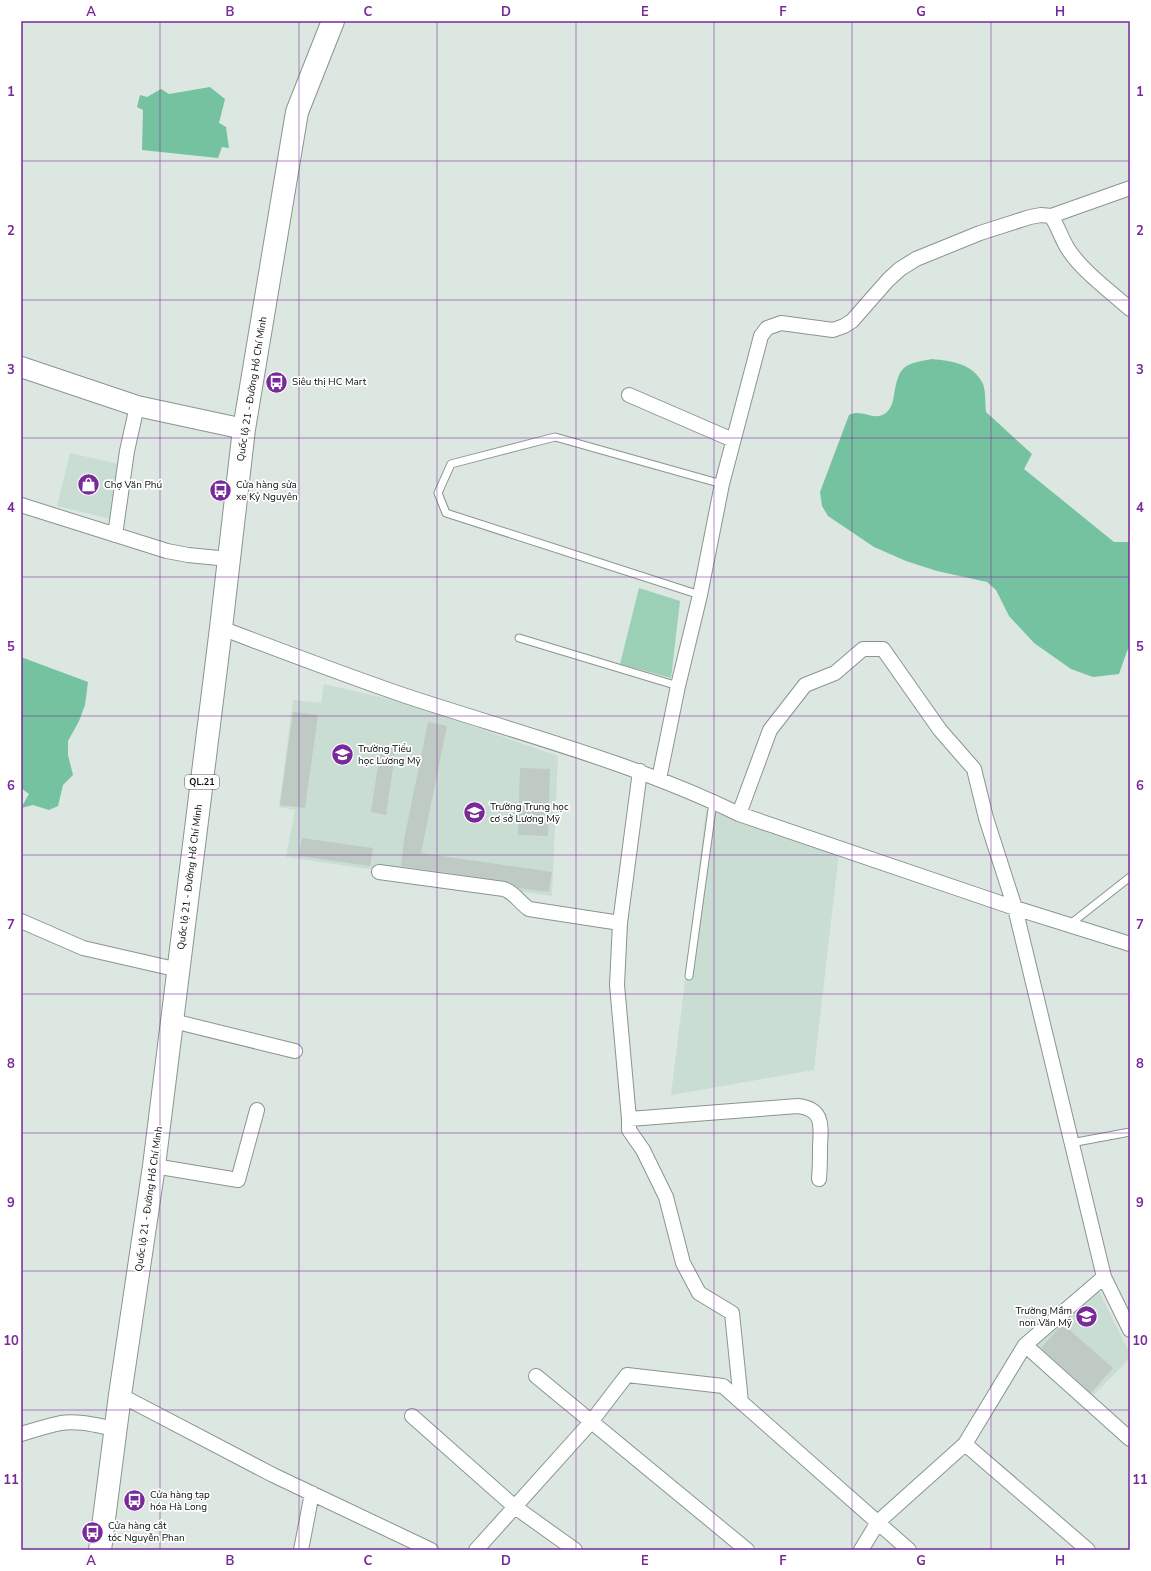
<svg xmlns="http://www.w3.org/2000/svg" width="1151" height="1571" viewBox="0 0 1151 1571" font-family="'Nunito Sans',sans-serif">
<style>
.built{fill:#c9ddd3}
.green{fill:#9bcfb6}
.water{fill:#74c29f}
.building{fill:#bfcac4}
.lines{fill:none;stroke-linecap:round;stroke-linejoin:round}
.lane-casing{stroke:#8a958f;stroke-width:9}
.street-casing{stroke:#8a958f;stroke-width:16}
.secondary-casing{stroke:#8a958f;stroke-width:22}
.highway-casing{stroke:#8a958f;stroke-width:24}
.lane{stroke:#fff;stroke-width:7}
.street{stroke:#fff;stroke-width:14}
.secondary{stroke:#fff;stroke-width:20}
.highway{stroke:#fff;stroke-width:22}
.grid{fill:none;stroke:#78299a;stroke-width:1;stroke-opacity:0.55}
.labels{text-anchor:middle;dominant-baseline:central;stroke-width:3.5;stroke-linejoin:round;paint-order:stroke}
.shield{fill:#fff;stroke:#545655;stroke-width:1}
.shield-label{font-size:9px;font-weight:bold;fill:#0a0e0c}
.poi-label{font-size:10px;fill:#0a0e0c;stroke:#fff;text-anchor:start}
.street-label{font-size:10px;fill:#0a0e0c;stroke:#fff}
.neatline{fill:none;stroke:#78299a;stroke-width:1.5}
.grid-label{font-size:13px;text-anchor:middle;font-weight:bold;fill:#78299a}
</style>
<rect width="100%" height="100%" fill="#dce7e1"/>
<path class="built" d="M70 453 119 464 110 519 57 506Z
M324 684 406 703 558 756 552 896 286 857 295 810 279 807 293 700 321 703Z
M706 810 839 852 814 1070 671 1095Z
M1097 1287 1130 1354V1358L1091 1398 1029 1347Z"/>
<path class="green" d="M639 588 680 601 671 678 620 664Z"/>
<path class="water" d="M210 87 225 99 219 123 226 127 229 148 222 147 218 158 142 150 143 110 137 107 140 95 147 97 161 89 169 94Z
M932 359C951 361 973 363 983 384 986 392 985 403 986 412L1032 454 1024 469 1114 542H1130V647L1127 651 1119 674 1093 677 1071 669 1034 643 1009 616 996 590 987 582 937 571 906 561 874 547 828 516 822 506 820 492 849 415C862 408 875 423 887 412 892 407 893 401 894 395 899 366 903 364 932 359Z
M21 657 88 682 85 705 79 721 68 741V755L73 775 63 785 58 806 49 810 33 805 21 808 29 794 21 788Z"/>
<path class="building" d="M293 712 318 715 305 808 280 805Z
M428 722 447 726 421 853 552 872 549 892 518 888 505 881 401 866 404 840Z
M381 745 396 747 386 815 371 812Z
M520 768 550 769 548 836 518 835Z
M302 838 373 848 370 866 299 856Z
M1063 1324 1113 1368 1091 1393 1041 1348Z"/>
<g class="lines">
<defs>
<path id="lane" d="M700 595 446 513 438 493 451 464 555 437 722 484
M519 638 678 686
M1069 925 1130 877
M689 976 713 802
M1071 1143 1130 1132"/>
<path id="street" d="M1051 216 1130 188
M629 395 733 440
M21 505 167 551 188 555 229 559
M115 535 127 451 137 406
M221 628C282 651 344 675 406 696 518 733 632 762 739 814L1015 908 1130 944
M640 771 620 923 617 985 629 1119V1130L643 1150 666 1197 683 1263 699 1293 732 1313 741 1402
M659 779 678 686 700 595 722 484 761 336 767 328 781 323 833 330 844 326 852 321 888 280 900 269 916 259 980 233 1030 217 1041 215 1051 216C1058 226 1061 238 1068 249 1082 271 1110 291 1130 309
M739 814 770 730 805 685 835 673 863 649H883L940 730 974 769 986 818 1015 908 1104 1277 1130 1330
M379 872 504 889C515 893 520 903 529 909L620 923
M21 921 83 948 179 970
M173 1021 295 1051
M629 1119 798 1106C824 1109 821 1126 820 1147 820 1157 820 1168 819 1179
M154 1166 238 1180 257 1110
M1025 1345 1130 1439
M536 1376 747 1550
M120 1395 273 1475 431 1550
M412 1416 515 1507 575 1550
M21 1434C34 1430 47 1426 61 1423 78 1420 99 1426 116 1429
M965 1444 1088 1550
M301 1550 312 1493
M476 1550 591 1422 627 1375 723 1386 909 1550
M861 1550 878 1522 965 1444 1025 1345 1104 1277"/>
<path id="secondary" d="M21 367 137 406 244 429"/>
<path id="highway" d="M100 1550 120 1395 154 1166 221 628 244 429 297 112 333 21"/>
</defs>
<use href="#lane" class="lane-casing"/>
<use href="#street" class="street-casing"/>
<use href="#secondary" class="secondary-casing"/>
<use href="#highway" class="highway-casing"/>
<use href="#lane" class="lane"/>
<use href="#street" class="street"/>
<use href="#secondary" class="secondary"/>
<use href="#highway" class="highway"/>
</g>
<path class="grid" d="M160 21V1550M299 21V1550M437 21V1550M576 21V1550M714 21V1550M852 21V1550M991 21V1550M21 161H1130M21 300H1130M21 438H1130M21 577H1130M21 716H1130M21 855H1130M21 994H1130M21 1133H1130M21 1271H1130M21 1410H1130"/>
<defs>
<symbol id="bus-disc" viewBox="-11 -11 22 22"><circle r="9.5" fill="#78299a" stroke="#fff"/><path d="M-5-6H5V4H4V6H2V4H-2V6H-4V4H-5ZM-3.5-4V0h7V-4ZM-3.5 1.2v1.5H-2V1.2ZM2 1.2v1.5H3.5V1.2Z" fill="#fff"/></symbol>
<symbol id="shop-disc" viewBox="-11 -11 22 22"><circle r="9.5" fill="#78299a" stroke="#fff"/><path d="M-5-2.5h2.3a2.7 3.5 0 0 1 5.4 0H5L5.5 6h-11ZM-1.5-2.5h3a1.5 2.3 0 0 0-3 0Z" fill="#fff"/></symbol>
<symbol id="school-disc" viewBox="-11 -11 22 22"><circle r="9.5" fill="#78299a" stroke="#fff"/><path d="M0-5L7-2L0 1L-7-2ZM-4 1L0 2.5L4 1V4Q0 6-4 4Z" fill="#fff"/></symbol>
</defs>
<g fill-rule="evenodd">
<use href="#bus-disc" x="264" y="370" width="25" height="25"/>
<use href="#shop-disc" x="76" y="472" width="25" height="25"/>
<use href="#bus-disc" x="208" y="478" width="25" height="25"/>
<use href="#school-disc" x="330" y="742" width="25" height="25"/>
<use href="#school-disc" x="462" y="800" width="25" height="25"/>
<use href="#school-disc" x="1074" y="1304" width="25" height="25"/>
<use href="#bus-disc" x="122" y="1488" width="25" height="25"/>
<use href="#bus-disc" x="80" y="1520" width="25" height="25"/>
</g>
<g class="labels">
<rect class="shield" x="185" y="775" width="34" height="14" rx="3"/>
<g class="shield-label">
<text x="202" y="782">QL.21</text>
</g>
<g class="poi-label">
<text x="292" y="382">Siêu thị HC Mart</text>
<text x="104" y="485">Chợ Văn Phú</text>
<text x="236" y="485">Cửa hàng sửa<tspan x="236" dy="12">xe Kỷ Nguyên</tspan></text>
<text x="358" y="749">Trường Tiểu<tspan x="358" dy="12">học Lương Mỹ</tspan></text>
<text x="490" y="807">Trường Trung học<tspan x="490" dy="12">cơ sở Lương Mỹ</tspan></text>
<text x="1072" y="1311" text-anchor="end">Trường Mầm<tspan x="1072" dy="12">non Văn Mỹ</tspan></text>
<text x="150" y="1495">Cửa hàng tạp<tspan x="150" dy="12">hóa Hà Long</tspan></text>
<text x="108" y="1526">Cửa hàng cắt<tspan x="108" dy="12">tóc Nguyễn Phan</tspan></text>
</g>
<g class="street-label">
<text transform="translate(252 389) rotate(-81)">Quốc lộ 21 - Đường Hồ Chí Minh</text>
<text transform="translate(190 877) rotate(-83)">Quốc lộ 21 - Đường Hồ Chí Minh</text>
<text transform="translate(149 1199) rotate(-82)">Quốc lộ 21 - Đường Hồ Chí Minh</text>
</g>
</g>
<rect width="1151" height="1571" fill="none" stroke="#ffffff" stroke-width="44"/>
<rect x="22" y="22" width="1107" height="1527" class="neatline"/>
<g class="grid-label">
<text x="91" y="16">A</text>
<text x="230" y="16">B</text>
<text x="368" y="16">C</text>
<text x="506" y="16">D</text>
<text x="645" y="16">E</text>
<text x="783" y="16">F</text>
<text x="921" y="16">G</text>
<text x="1060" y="16">H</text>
<text x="11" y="96">1</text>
<text x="1140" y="96">1</text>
<text x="11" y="235">2</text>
<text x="1140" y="235">2</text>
<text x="11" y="374">3</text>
<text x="1140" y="374">3</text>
<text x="11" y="512">4</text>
<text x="1140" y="512">4</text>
<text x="11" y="651">5</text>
<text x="1140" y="651">5</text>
<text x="11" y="790">6</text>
<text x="1140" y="790">6</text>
<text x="11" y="929">7</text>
<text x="1140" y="929">7</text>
<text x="11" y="1068">8</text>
<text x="1140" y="1068">8</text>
<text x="11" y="1207">9</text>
<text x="1140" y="1207">9</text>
<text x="11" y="1345">10</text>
<text x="1140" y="1345">10</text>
<text x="11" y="1484">11</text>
<text x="1140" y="1484">11</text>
<text x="91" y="1565">A</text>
<text x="230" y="1565">B</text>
<text x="368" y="1565">C</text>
<text x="506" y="1565">D</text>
<text x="645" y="1565">E</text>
<text x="783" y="1565">F</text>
<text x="921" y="1565">G</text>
<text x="1060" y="1565">H</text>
</g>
</svg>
